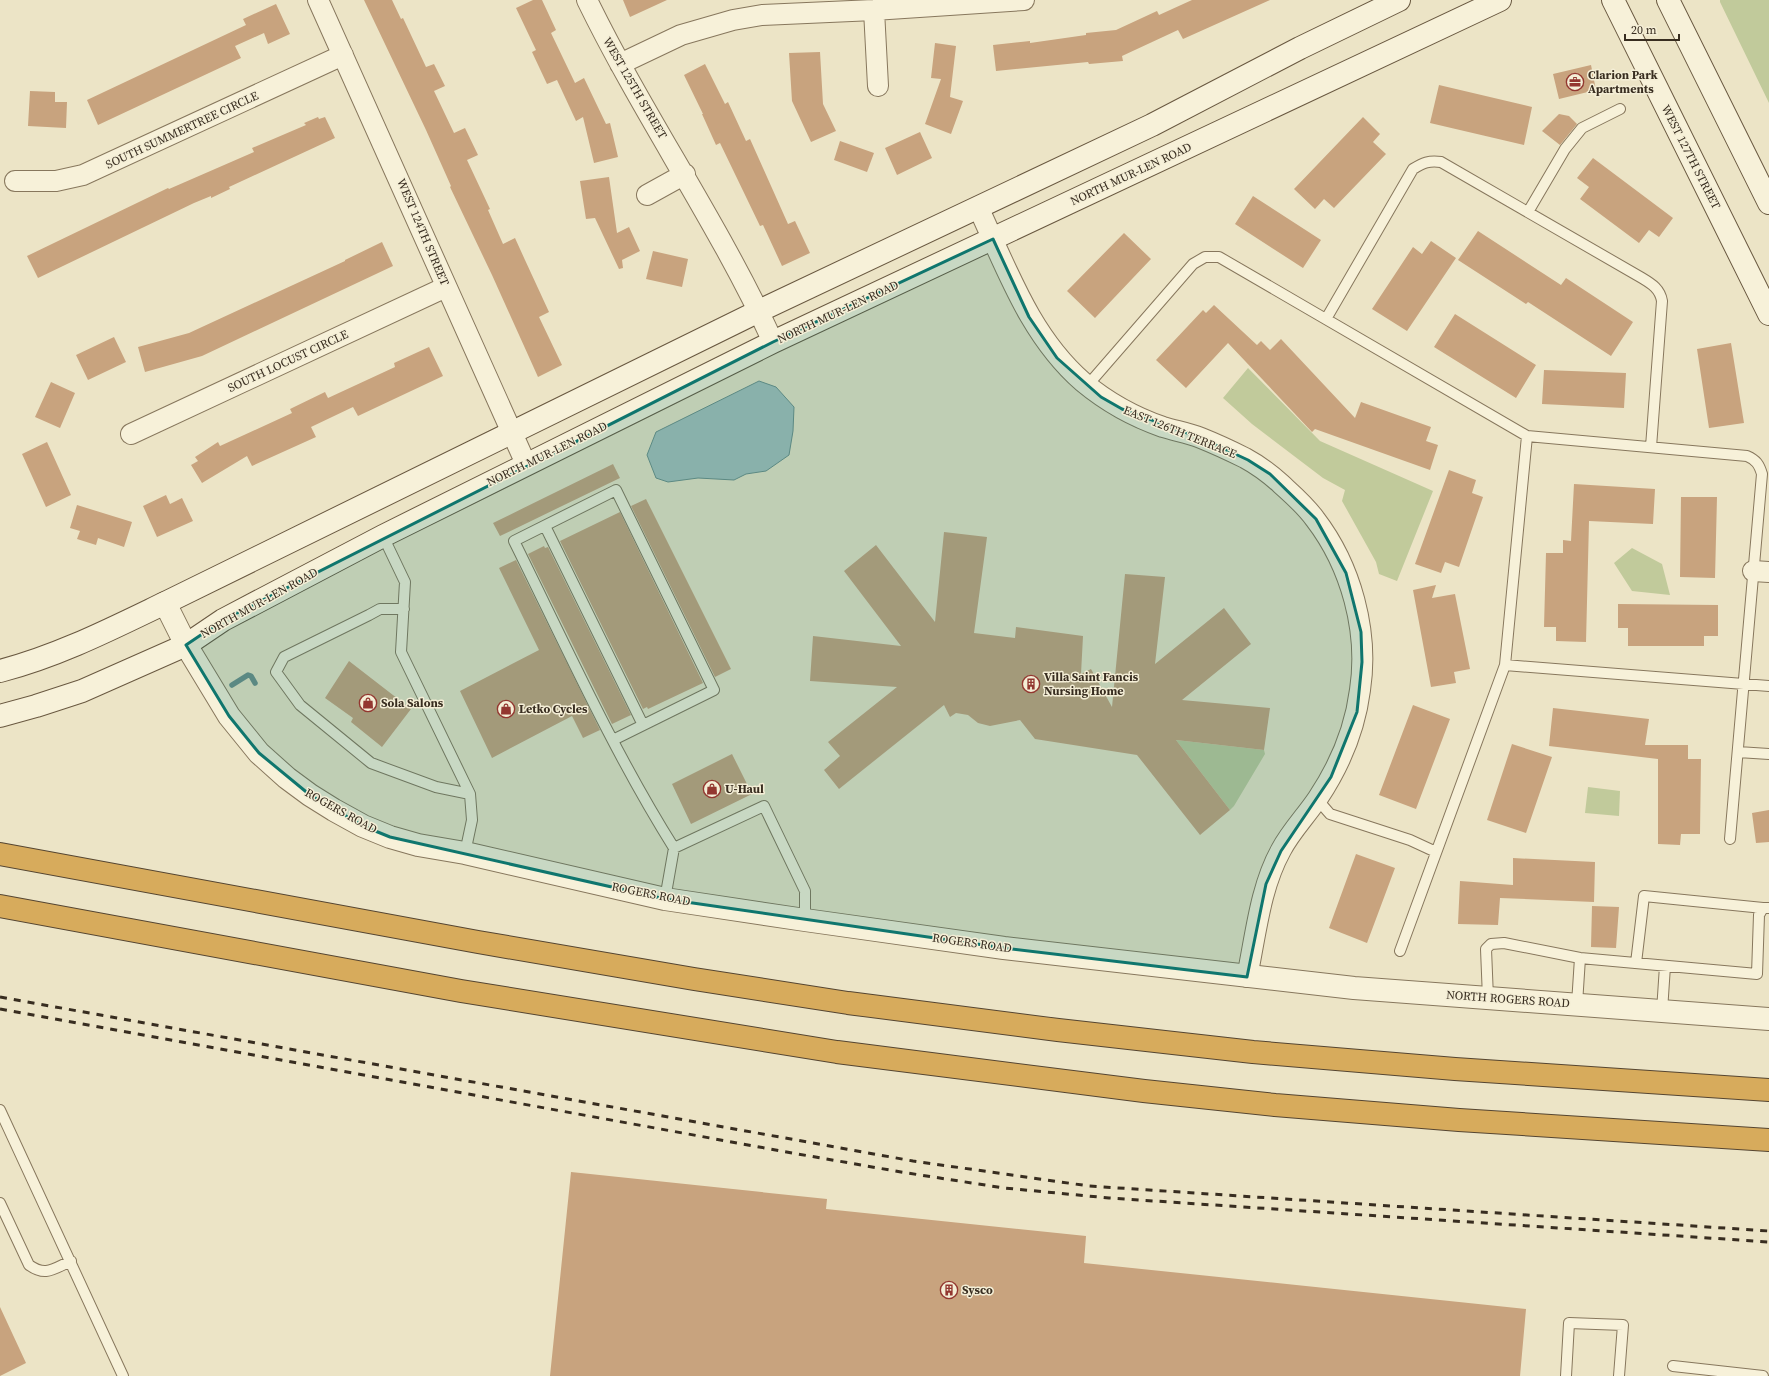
<svg xmlns="http://www.w3.org/2000/svg" width="1769" height="1376" viewBox="0 0 1769 1376" font-family="'Source Serif 4',serif">
<style>
.green{fill:#c1ca9b}
.water{fill:#a8c0bb;stroke:#6f8e89}
.lines{fill:none;stroke-linecap:round;stroke-linejoin:round}
.stream{stroke:#6f8e89;stroke-width:5.5}
.building{fill:#c8a37e}
.service-casing{stroke:#87775d;stroke-width:12}
.minor-casing{stroke:#87775d;stroke-width:22}
.tertiary-casing{stroke:#87775d;stroke-width:24}
.secondary-casing{stroke:#695840;stroke-width:24}
.motorway-casing{stroke:#554531;stroke-width:24}
.service{stroke:#f7f1d9;stroke-width:10}
.minor{stroke:#f7f1d9;stroke-width:20}
.tertiary{stroke:#f7f1d9;stroke-width:22}
.secondary{stroke:#f7f1d9;stroke-width:22}
.motorway{stroke:#d7ab5c;stroke-width:22}
.rail{stroke:#382d20;stroke-width:3;stroke-dasharray:7 7;stroke-linecap:butt}
.marked{fill:#0f766e;fill-opacity:0.2;stroke:#0f766e;stroke-width:3;stroke-linejoin:round}
.labels{text-anchor:middle;dominant-baseline:central;stroke-width:3;stroke-linejoin:round;paint-order:stroke}
.poi-label{font-size:12px;font-weight:bold;fill:#382d20;stroke:#f4eed6;text-anchor:start}
.street-label{font-size:12px;fill:#382d20;stroke:#f4eed6}
</style>
<rect width="100%" height="100%" fill="#ece4c6"/>
<path class="green" d="M1720 0H1769V103L1720 2Z
M1248 368 1320 441 1433 491 1397 581 1379 574 1376 562 1342 501 1345 490 1323 478 1252 424 1223 398Z
M1632 548 1662 564 1670 595 1632 591 1614 563Z
M1176 740 1264 750 1265 754 1234 806 1230 810Z
M1588 787 1620 791 1619 816 1585 813Z"/>
<path class="water" d="M759 381 776 387 794 407 793 431 789 455 766 471 746 474 734 480 698 478 668 482 656 478 647 455 656 432Z"/>
<g class="lines">
<path class="stream" d="M232 685 248 675 251 676 255 683"/>
</g>
<path class="building" d="M364 0H392L401 19 403 18 426 67 434 64 445 86 434 91 454 133 465 128 478 155 467 160 490 209 488 210 503 244 515 238 525 260 549 312 539 317 562 365 538 377 492 275 450 187 451 186 426 130Z
M533 0H542L556 30 551 33 575 83 584 78 606 124 610 123 618 157 594 163 583 117 576 121 557 80 547 84 532 52 536 50 516 8Z
M623 0H667L630 17Z
M1192 0H1270L1183 39 1178 30 1122 56 1123 61 1089 64 1088 62 996 71 993 45 1030 41V43L1086 35V33L1116 30 1157 11 1159 15Z
M276 4 290 34 268 44 264 33 235 46 241 58 98 125 87 100 246 25 243 19Z
M935 43 956 46 950 97 963 101 951 134 925 124 941 79 931 78Z
M820 52 823 104 836 131 811 142 792 101 789 53Z
M705 64 725 104 728 102 746 141 750 139 788 224 795 221 810 253 782 266 763 225 760 226 720 143 716 145 702 114H703L684 75Z
M1591 65 1596 90 1559 99 1553 74Z
M1439 85 1532 107 1524 145 1430 123Z
M30 91 55 92V102H67L66 128 28 126Z
M1559 114 1569 116 1577 124 1560 145 1542 131Z
M318 117 319 119 325 117 335 138 229 187 230 189 211 198V196L194 203 38 278 27 256 168 188 169 189 254 152 252 148 306 125 304 123Z
M1363 117 1380 134 1373 142 1386 154 1334 208 1324 199 1315 209 1294 189Z
M920 132 932 158 897 175 885 148Z
M840 141 874 153 867 172 834 160Z
M1593 158 1673 218 1659 237 1649 230 1639 243 1580 199 1589 187 1577 178Z
M609 177 617 233 629 227 640 251 622 260 623 268 619 269 595 218 586 219 580 181Z
M1253 196 1321 240 1303 268 1235 224Z
M1478 231 1561 285 1566 278 1633 322 1611 356 1528 302 1526 304 1458 260Z
M1124 233 1151 259 1095 318 1067 291Z
M1431 241 1456 258 1407 331 1372 309 1413 247 1422 254Z
M382 242 393 266 202 356 145 372 138 347 189 333 345 261V260Z
M653 251 688 259 682 287 646 279Z
M1214 305 1257 345 1261 341 1270 350 1281 339 1355 418 1361 402 1431 427 1426 441 1438 445 1430 470 1315 429 1312 432 1228 343 1186 388 1156 360 1203 310 1206 313Z
M1455 314 1536 365 1516 398 1434 347Z
M114 337 126 362 88 380 76 355Z
M1731 343 1744 423 1709 428 1697 349Z
M429 347 443 376 358 416 353 407 311 427 316 437 252 466 247 456 202 483 191 465 198 461 195 457 218 442 220 446 292 413 290 409 325 392 328 398 395 367 394 363Z
M1544 370 1626 373 1624 408 1542 404Z
M51 382 75 393 60 428 35 417Z
M47 442 71 495 46 507 22 454Z
M613 464 620 478 500 536 493 523Z
M1449 470 1476 480 1472 493 1483 497 1459 567 1445 562 1441 573 1415 564Z
M1574 484 1655 489 1653 524 1589 521 1586 642 1556 641V627H1544L1546 553H1563V540L1571 541Z
M166 495 170 504 182 498 193 521 157 537 143 506Z
M1681 497H1717L1715 578 1680 577Z
M646 499 731 669 715 677 631 506Z
M77 505 132 522 124 547 98 538 96 545 77 539 80 531 70 528Z
M620 512 703 683 648 709 647 707 643 709 560 541Z
M944 532 987 537 974 633 1015 638 1016 627 1083 636 1081 674 1091 669 1112 707 1125 574 1165 577 1155 664 1224 608 1251 644 1182 700 1270 708 1264 750 1176 740 1230 810 1200 835 1137 755 1035 739 1020 720 990 726 978 723 968 715 956 713 950 717 944 705 839 789 824 770 840 756 828 742 897 687 810 681 813 636 901 646 844 571 876 545 935 622Z
M544 546 545 548 548 547 631 715 612 724 528 554Z
M516 560 600 730 583 738 572 716 492 758 460 691 539 650 499 568Z
M1436 585 1432 598 1455 594 1470 669 1454 672 1456 683 1431 687 1413 590Z
M1618 604 1718 605V636H1704V646H1628V628H1618Z
M349 661 411 709 382 747 351 722 353 718 325 698Z
M1413 705 1450 719 1416 809 1379 795Z
M1553 708 1649 719 1645 745H1688V759H1701L1700 834H1681L1680 845 1658 844V759L1549 746Z
M1512 744 1552 757 1526 833 1487 820Z
M732 754 752 794 691 824 672 784Z
M1769 810V842L1756 843 1752 813Z
M1356 854 1395 868 1367 943 1329 928Z
M1513 858 1595 862 1594 902 1500 898 1498 925 1458 924 1460 881 1513 885Z
M1592 906 1619 907 1616 948 1591 947Z
M571 1172 827 1199 826 1209 1086 1236 1084 1263 1526 1309 1520 1376H550Z
M0 1307 26 1363 0 1376Z"/>
<g class="lines">
<defs>
<path id="service" d="M1528 212 1565 149 1582 128 1620 109
M1326 319 1413 169C1423 163 1429 160 1441 162L1642 278C1652 284 1660 289 1662 301L1651 447
M1087 386 1193 264 1205 257H1219L1527 436 1747 456C1756 460 1759 464 1762 474L1730 839
M545 526 643 725
M383 536 405 582 401 652 470 794 472 820 465 853
M404 609H380L369 615 284 657 276 672 300 705 371 763 436 787 470 794
M1505 665 1769 686
M613 740 714 690 616 490 514 541C565 644 613 751 674 848
M1738 752 1769 754
M1317 799 1330 814 1410 840 1436 852
M665 899 674 848 764 806 805 891V920
M1400 951 1505 665 1527 436
M1636 963 1644 896 1763 908
M1488 998 1486 949 1491 944 1504 943 1580 958 1757 974 1759 915 1763 908H1769
M1577 1004 1580 958
M1662 1011 1665 966
M0 1110 123 1376
M0 1203 29 1265C46 1277 53 1269 71 1261
M1673 1366 1763 1376
M1566 1376 1569 1323 1623 1325 1619 1376"/>
<path id="minor" d="M318 0 526 464
M587 0C644 117 719 224 773 342
M874 10 878 86
M620 64 681 35 733 20 762 15 874 10 1024 0
M15 181H56L83 175 343 55
M647 195 685 174
M978 207C1007 269 1030 336 1083 382 1107 402 1134 417 1163 427 1176 431 1189 433 1201 438 1216 444 1231 451 1245 458 1258 465 1270 474 1281 484 1293 495 1305 505 1315 519 1351 566 1369 631 1360 690 1355 729 1340 765 1318 798 1306 816 1291 831 1281 850 1260 888 1256 934 1247 977
M131 434 446 287
M1753 571 1769 572"/>
<path id="tertiary" d="M165 603 186 645 229 716 259 753 287 778 310 795 334 810 363 826 390 837 418 845 465 853 665 899 805 920 1004 948 1354 988 1769 1019"/>
<path id="secondary" d="M1613 0 1769 314
M1668 0 1769 203
M0 671C58 656 111 629 165 603L759 311 1152 125 1300 48 1399 0
M0 716 36 706 82 691 186 645 223 620 383 536 773 342 1500 0"/>
<path id="motorway" d="M0 854 478 942 694 979 848 1003 1058 1030 1253 1052 1455 1069 1769 1090
M0 906 461 991 837 1052 1144 1091 1275 1105 1459 1120 1769 1140"/>
</defs>
<use href="#service" class="service-casing"/>
<use href="#minor" class="minor-casing"/>
<use href="#tertiary" class="tertiary-casing"/>
<use href="#secondary" class="secondary-casing"/>
<use href="#motorway" class="motorway-casing"/>
<use href="#service" class="service"/>
<use href="#minor" class="minor"/>
<use href="#tertiary" class="tertiary"/>
<use href="#secondary" class="secondary"/>
<use href="#motorway" class="motorway"/>
<path class="rail" d="M0 997 913 1161 1089 1186 1769 1231
M0 1009 798 1154 901 1172 1004 1188 1109 1198 1769 1242"/>
</g>
<path class="marked" d="M993 239 1029 317 1057 358 1101 397 1122 409 1201 438 1248 460 1270 474 1316 519 1346 573 1361 632 1362 662 1357 712 1331 777 1281 851 1266 884 1247 977 1004 948 665 899 390 837 363 826 310 795 259 753 229 716 186 645 223 620 773 342Z"/>
<defs>
<symbol id="office-ring" viewBox="-11 -11 22 22"><circle r="9.5" fill="#f4eed6" stroke="#933730" stroke-width="1.5"/><path d="M-6-3h4V-5.5h4V-3h4V5H-6ZM-1-4.5V-3h2v-1.5ZM-6 0V1H6V0Z" fill="#933730"/></symbol>
<symbol id="building-ring" viewBox="-11 -11 22 22"><circle r="9.5" fill="#f4eed6" stroke="#933730" stroke-width="1.5"/><path d="M-4-6H4V6H1V3H-1V6H-4ZM-2.5-4.3h1.7v1.8h-1.7ZM.8-4.3h1.7v1.8H.8ZM-2.5-1h1.7V.8h-1.7ZM.8-1h1.7V.8H.8Z" fill="#933730"/></symbol>
<symbol id="shop-ring" viewBox="-11 -11 22 22"><circle r="9.5" fill="#f4eed6" stroke="#933730" stroke-width="1.5"/><path d="M-5-2.5h2.3a2.7 3.5 0 0 1 5.4 0H5L5.5 6h-11ZM-1.5-2.5h3a1.5 2.3 0 0 0-3 0Z" fill="#933730"/></symbol>
</defs>
<g fill-rule="evenodd">
<use href="#office-ring" x="1565" y="72" width="20" height="20"/>
<use href="#building-ring" x="1021" y="674" width="20" height="20"/>
<use href="#shop-ring" x="358" y="693" width="20" height="20"/>
<use href="#shop-ring" x="496" y="699" width="20" height="20"/>
<use href="#shop-ring" x="702" y="779" width="20" height="20"/>
<use href="#building-ring" x="939" y="1280" width="20" height="20"/>
</g>
<g class="labels">
<g class="poi-label">
<text x="1588" y="75">Clarion Park<tspan x="1588" dy="14">Apartments</tspan></text>
<text x="1044" y="677">Villa Saint Fancis<tspan x="1044" dy="14">Nursing Home</tspan></text>
<text x="381" y="703">Sola Salons</text>
<text x="519" y="709">Letko Cycles</text>
<text x="725" y="789">U-Haul</text>
<text x="962" y="1290">Sysco</text>
</g>
<g class="street-label">
<text transform="translate(635 88) rotate(60)">WEST 125TH STREET</text>
<text transform="translate(182 130) rotate(-25)">SOUTH SUMMERTREE CIRCLE</text>
<text transform="translate(1691 157) rotate(63)">WEST 127TH STREET</text>
<text transform="translate(1131 174) rotate(-25)">NORTH MUR-LEN ROAD</text>
<text transform="translate(423 232) rotate(67)">WEST 124TH STREET</text>
<text transform="translate(838 312) rotate(-25)">NORTH MUR-LEN ROAD</text>
<text transform="translate(288 361) rotate(-25)">SOUTH LOCUST CIRCLE</text>
<text transform="translate(1180 432) rotate(22)">EAST 126TH TERRACE</text>
<text transform="translate(547 454) rotate(-26)">NORTH MUR-LEN ROAD</text>
<text transform="translate(259 603) rotate(-29)">NORTH MUR-LEN ROAD</text>
<text transform="translate(341 811) rotate(29)">ROGERS ROAD</text>
<text transform="translate(651 894) rotate(11)">ROGERS ROAD</text>
<text transform="translate(972 943) rotate(8)">ROGERS ROAD</text>
<text transform="translate(1508 999) rotate(4)">NORTH ROGERS ROAD</text>
</g>
</g>
<path d="M1625 34v6h54v-6" fill="none" stroke="#382d20" stroke-width="2"/>
<text x="1631" y="34" font-size="12" fill="#382d20" stroke="#f4eed6" stroke-width="3" paint-order="stroke">20 m</text>
</svg>
